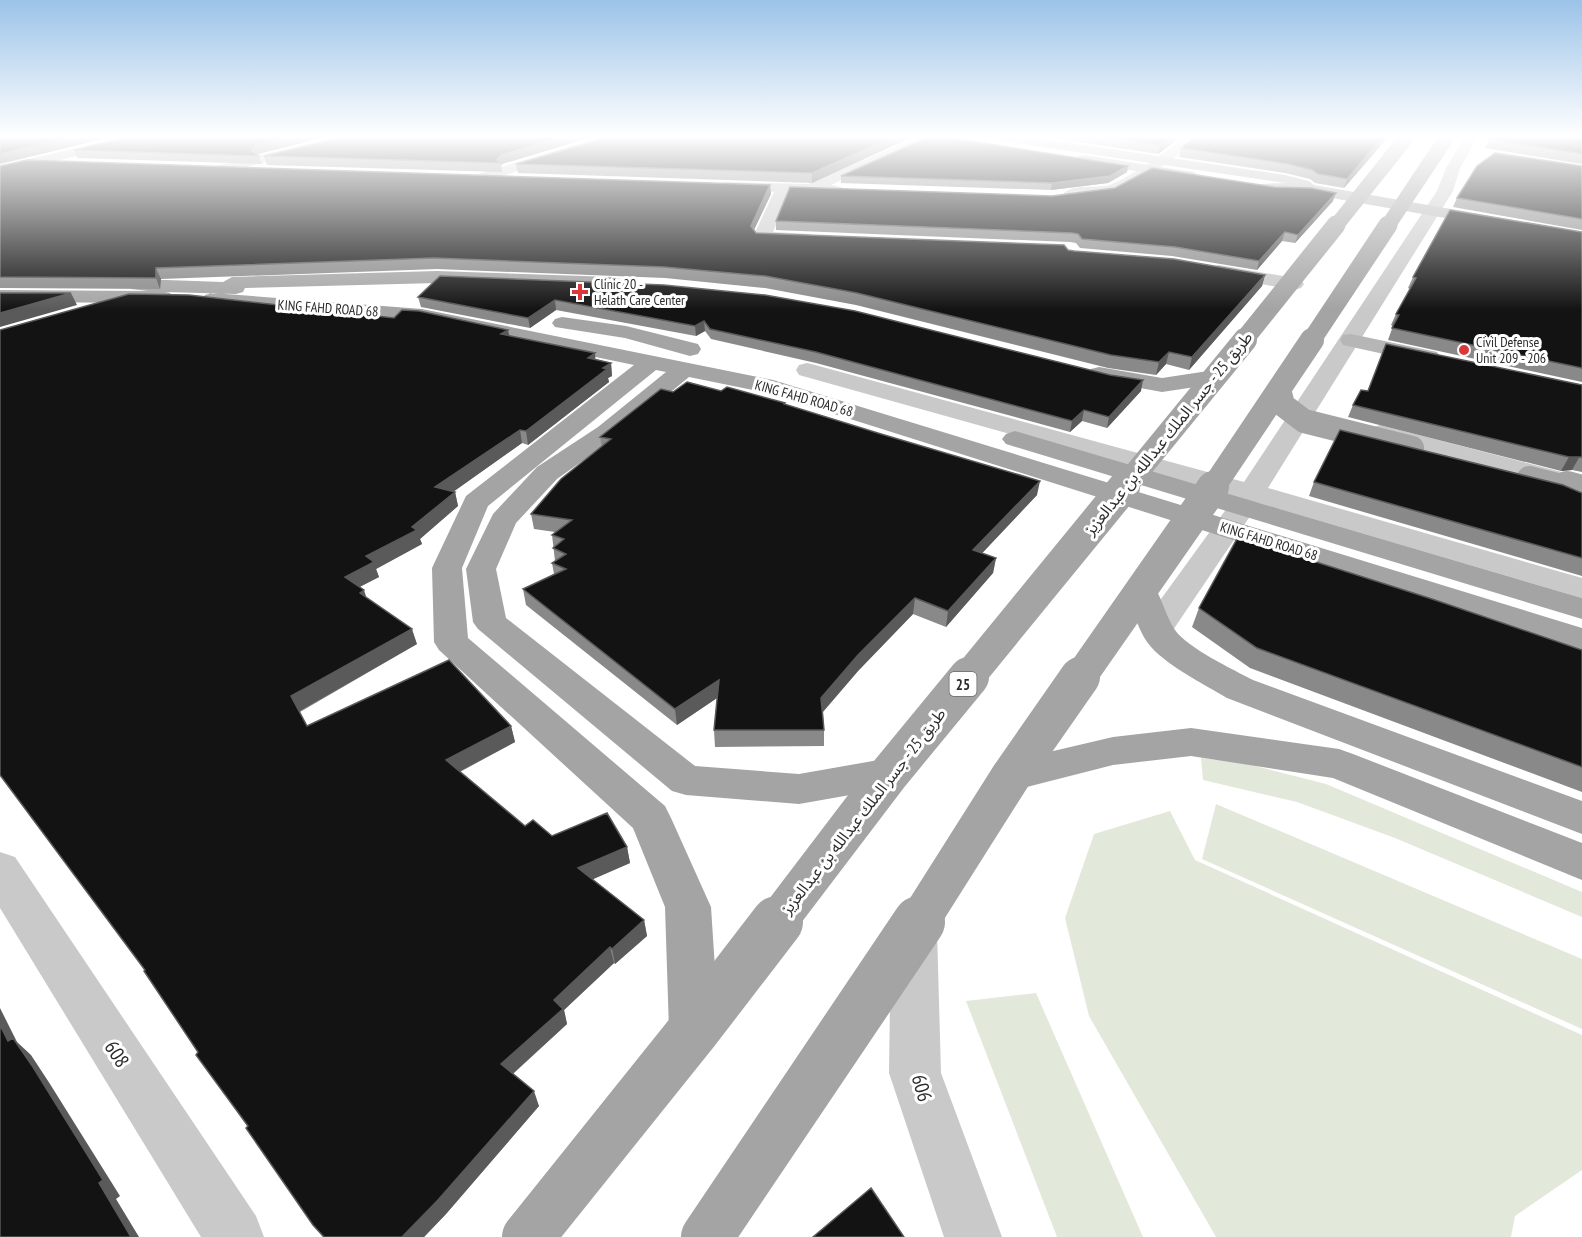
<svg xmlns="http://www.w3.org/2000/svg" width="1582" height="1237" viewBox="0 0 1582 1237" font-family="'PT Sans Narrow','Noto Sans Arabic',sans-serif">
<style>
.green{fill:#e2e9db}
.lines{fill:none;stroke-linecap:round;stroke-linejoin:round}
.street{fill:#c9c9c9;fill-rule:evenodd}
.secondary{fill:#b6b6b6;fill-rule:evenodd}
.primary{fill:#a4a4a4;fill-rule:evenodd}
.primary-bridge-far5{stroke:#a4a4a4;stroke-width:15}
.primary-bridge-far4{stroke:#a4a4a4;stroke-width:19}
.primary-bridge-far3{stroke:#a4a4a4;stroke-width:24}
.primary-bridge-far2{stroke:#a4a4a4;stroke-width:32}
.primary-bridge-far1{stroke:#a4a4a4;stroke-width:40}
.primary-bridge{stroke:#a4a4a4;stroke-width:52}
.wall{fill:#898989}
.shaded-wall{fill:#5a5a5a}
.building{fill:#131313;stroke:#5a5a5a;stroke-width:1.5}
.poi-dot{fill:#da3839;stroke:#fff;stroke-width:2}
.labels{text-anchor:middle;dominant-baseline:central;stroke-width:6;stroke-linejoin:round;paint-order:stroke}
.far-poi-label{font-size:14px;fill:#2c2c2c;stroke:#fff;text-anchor:start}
.far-street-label{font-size:14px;fill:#2c2c2c;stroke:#fff}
.shield{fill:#fff;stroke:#6b6b6b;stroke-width:1.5}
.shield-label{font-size:15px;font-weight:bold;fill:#2c2c2c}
.street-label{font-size:16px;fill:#2c2c2c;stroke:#fff}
.near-street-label{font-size:20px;fill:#2c2c2c;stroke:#fff}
</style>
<rect width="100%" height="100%" fill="#fff"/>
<path class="green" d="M1201 758 1244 763 1326 784 1582 892V917L1395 838 1297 802 1203 780Z
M1216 804 1582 959V1029L1202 859Z
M1170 811 1195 860 1582 1035V1170L1515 1216 1511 1237H1216L1089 1016 1065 918 1094 834Z
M1036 993 1143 1237H1057L966 1001Z"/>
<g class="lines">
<path class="street" d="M336 137H360L359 140 221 173 214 169 216 166Z
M601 137H622L621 140 485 181 480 182 473 178 475 175Z
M918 137H936L831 185 841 187 844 190 841 193H789L773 232 810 234 813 238 810 242 804 243 762 242 756 241 753 237 774 192 726 190 719 186 726 182 808 184Z
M1185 137H1200L1165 165 1118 192 1071 199 1063 194C1073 183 1096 189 1109 185 1130 178 1166 151 1185 137Z
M1465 137H1478L1460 168 1453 191 1268 488 1582 578V598L1259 503 1169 636 1157 639 1145 636 1140 628 1235 497 799 375 796 370 799 365 807 363 815 365 1244 482 1437 191 1446 168Z
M1219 265 1294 278 1301 280 1304 284 1301 288 1294 290 1212 275 1210 271 1212 267Z
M1380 425 1573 475 1577 481 1573 487 1563 489 1371 438 1367 433 1371 428Z
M0 852 15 857 256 1216 264 1237H201L0 908Z
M914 911 930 917 937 931 941 1073 1002 1237H944L889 1073 891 931 898 917Z"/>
<path class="secondary" d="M123 137H147L146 140 0 174V166Z
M996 137H1030L1285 175 1309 181 1314 185 1582 232V242L1309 194 1265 191 1260 190 1258 187 1260 184 1285 183 1002 141Z
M1084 155 1193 172 1200 176 1193 180 1079 162 1077 159 1079 156Z
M1351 334 1437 352 1440 357 1437 362 1429 364 1343 345 1340 340 1343 335Z"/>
<path class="primary" d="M437 271 613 277 620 279 622 283 620 287 613 289 437 283 245 288 243 292 236 294 165 292 170 293 173 297 170 301 163 303 0 302V290L148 291 131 289 128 285 131 281 138 279 223 282 232 277Z
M212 293 422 309 773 380 1582 628V650L768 393 689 377 616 437 557 479 516 523 496 569 506 618 695 766 799 774 890 758 904 763 910 773 904 783 890 788 799 804 686 795 672 791 478 629 473 622 466 569 493 514 537 467 598 427 666 372 656 370 488 506 462 568 468 638 665 806 671 818 711 907 719 1030 712 1047 694 1054 676 1047 669 1030 665 907 633 828 439 650 434 642 432 568 466 496 634 365 422 321 205 303 202 299 205 295Z
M562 317 626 326 698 344 701 349 698 354 690 356 625 338 555 327 552 323 555 319Z
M1099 367 1162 378 1215 370 1223 372 1226 377 1223 382 1215 384 1162 392 1091 379 1088 374 1091 369Z
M1015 431 1582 598V619L1006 444 1002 439 1006 434Z
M1141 580 1152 583C1162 597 1165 615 1175 630 1186 647 1234 670 1253 680L1582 801V834L1227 698C1204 684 1163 664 1147 642 1137 627 1132 607 1125 590L1130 583Z
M1191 728 1339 749 1353 754 1582 843V880L1333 778 1191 756 1113 765 1011 791 997 787 991 776 997 765 1011 761 1113 737Z"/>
<path class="primary-bridge-far5" d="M1335 227 1407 137
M1387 227 1447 137"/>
<path class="primary-bridge-far4" d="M1243 341 1336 225
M1311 341 1388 225"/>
<path class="primary-bridge-far3" d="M1279 389 1283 405 1304 421 1412 448
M1529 478 1573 489
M1123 489 1245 340
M1212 489 1312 340"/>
<path class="primary-bridge-far2" d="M1567 487 1582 491
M967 679 1124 487
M1079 679 1213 487"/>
<path class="primary-bridge-far1" d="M776 923 890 773 969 677
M918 923 1011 776 1080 677"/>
<path class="primary-bridge" d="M528 1237 694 1030 777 922
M707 1237 919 922"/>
</g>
<path class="wall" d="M128 137H326L258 154V155L259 156 262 164 77 158 74 150Z
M342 137H592L502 164 501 166 502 172 267 165 264 156Z
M608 137H912L812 183 518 173 516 164Z
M1047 137H1181L1158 154Z
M1195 137H1388L1344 188 1315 183 1310 179 1285 173 1179 157 1181 148Z
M1490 137H1582V164L1485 148Z
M0 166 770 185 771 194 754 230 756 233 1068 250 1265 275 1262 286 1189 370 1166 364 1156 375 1108 368 856 305 765 288 665 278 437 269 161 279 160 289 0 288Z
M1128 166 1127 172 1108 183 1051 190 841 183V176Z
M1582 166V230L1453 207 1457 198Z
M1052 196 1333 201 1295 243 1282 241 1257 270 1172 256 1080 248 1076 243 1070 242 776 230V221Z
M1582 232V382L1388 340 1393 326 1391 325 1396 314 1410 289 1408 288 1413 277Z
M440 276 1141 391 1107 428 1082 421 1070 432 816 363 711 339 705 331 696 336 556 310 530 328 421 307 418 297Z
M510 336 611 363 612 376 608 378 609 382 528 445 522 443 454 491 455 492 458 506 420 539 422 544 376 569 379 577 359 587 366 597 417 644 300 712 307 726H511L515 742 460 772 525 826 552 836 627 847 630 863 593 879 644 920 647 936 615 964 614 963 564 1010 567 1024 513 1074 539 1106 446 1214 424 1237H323L313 1225 198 1052 145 970 0 775Z
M1582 385V472L1572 470 1561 471 1348 417 1353 405 1368 391Z
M721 391 785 404 1037 495 982 553 996 558 993 573 946 627 913 614 858 671 823 712 824 730V746L715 747 714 730 717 698 677 725 526 605 523 589 554 574 552 563 555 561 552 535 555 532 534 529 531 514 602 447 600 437 673 392Z
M1314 482 1582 493V576L1309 496Z
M1199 608 1582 650V792L1250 668 1192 627Z"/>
<path class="shaded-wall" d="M73 137H112L0 164V154Z
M289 137H326L258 154 257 155 252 151 256 145Z
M562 137H592L502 164 501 166V163L497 160 501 155Z
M894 137H912L812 183V173Z
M1171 137H1181L1158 154 1160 145Z
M1383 137H1388L1344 188 1347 179Z
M1128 166 1127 172 1108 183 1051 190 1052 183Z
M770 185 771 194 751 236V226Z
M1336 193 1333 201 1295 243 1298 235Z
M1285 232 1282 241 1257 270 1259 261Z
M156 268 161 279 160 289 156 278Z
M1265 275 1262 286 1189 370 1192 357Z
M71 293 77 305 0 327V313Z
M555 300 556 310 530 328 528 318Z
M704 321 705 331 696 336 695 326Z
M508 330 511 342 501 334Z
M1169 352 1166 364 1156 375 1159 362Z
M595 353 596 366 588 358Z
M611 363 612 376 608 378 609 382 528 445 526 431 603 368Z
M1143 380 1141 391 1107 428 1109 417Z
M1084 410 1082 421 1070 432 1072 421Z
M520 430 522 443 439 502 435 487Z
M1580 456 1572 470 1561 471 1569 457Z
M1040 481 1037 495 971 565 973 550Z
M455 492 458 506 420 539 422 544 376 569 379 577 350 592 345 577 366 556 412 527Z
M996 558 993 573 946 627 948 611Z
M364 590 369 606 360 593Z
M915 598 913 614 858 671 821 714V698L858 655Z
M412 629 417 644 298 712 291 696Z
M719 680 720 696 677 725 675 709Z
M511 726 515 742 451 776 446 760Z
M627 847 630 863 582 884 578 868Z
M644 920 647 936 615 964 612 949Z
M610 947 614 963 564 1010 567 1024 507 1079 501 1064 554 1000Z
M0 1008 17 1042 31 1055 50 1084 120 1196 116 1199 139 1237H131L8 1041 0 1025Z
M534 1091 539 1106 446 1214 424 1237H402Z"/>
<path class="building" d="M0 137H73L0 154Z
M128 137H289L256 145 252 151 259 156 74 150Z
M342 137H562L501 155 497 160 501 163 264 156Z
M608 137H894L812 173 516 164Z
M928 137H946L1128 166 1110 176 1052 183 841 176Z
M1106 137H1171L1160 145Z
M1195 137H1383L1347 179 1318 174 1312 170 1288 164 1181 148Z
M1490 137H1582V154L1489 139Z
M1495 153 1582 166V219L1457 198 1477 166Z
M27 160 770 185 751 226 756 233 1064 245 1068 250 1074 251 1174 259 1265 275 1192 357 1169 352 1159 362 1111 355 857 293 765 276 664 267 434 258 156 268V278L0 277V166Z
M1152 168 1274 187 1311 188 1336 193 1298 235 1285 232 1259 261 1175 247 1082 239 1078 234 1072 233 776 221 790 187 1052 196 1115 188Z
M1450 210 1582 232V368L1392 328 1399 315 1396 314 1416 278 1413 277Z
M440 276 664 285 765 295 855 311 1110 375 1143 380 1109 417 1084 410 1072 421 816 352 710 329 704 321 695 326 555 300 528 318 418 297Z
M0 293H71L0 313Z
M129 294 189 295 394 318 402 310 419 311 508 330 501 334 595 353 588 358 611 363 603 368 607 369 526 431 520 430 435 487 455 492 412 527 417 530 366 556 374 562 345 577 364 590 360 593 412 629 291 696 307 726 449 660 511 726 446 760 525 826 533 820 552 836 607 813 627 847 578 868 644 920 612 949 610 947 554 1000 563 1009 501 1064 534 1091 438 1200 402 1237H324L313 1225 246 1128 248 1126 196 1055 198 1052 144 971 145 970 0 775V330Z
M1386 344 1582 385V457H1569L1353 405 1361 390 1368 391Z
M687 382 721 391 727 387 785 403 784 404 881 434 1040 481 973 550 996 558 948 611 915 598 858 655 821 698 824 730H714L719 680 675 709 523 589 566 569 552 563 566 554 553 548 564 539 552 535 572 520 531 514 561 479 611 439 600 437 661 389 673 392Z
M1340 430 1563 485 1582 493V558L1314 482Z
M1238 537 1432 599 1582 650V767L1257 648 1199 608Z
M0 1025 8 1041 13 1038 33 1067 103 1180 99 1183 131 1237H0Z
M871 1188 904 1237H813Z"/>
<linearGradient id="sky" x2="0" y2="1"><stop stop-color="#9bc3e8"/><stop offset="0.44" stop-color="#fff"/><stop offset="1" stop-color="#fff" stop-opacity="0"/></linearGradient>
<rect width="1582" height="310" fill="url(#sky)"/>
<g class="poi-dot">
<path d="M577 283h6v6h6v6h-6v6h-6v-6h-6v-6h6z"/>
<circle cx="1464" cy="350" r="6"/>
</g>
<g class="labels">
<g class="far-poi-label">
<text x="594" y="284">Clinic 20 -<tspan x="594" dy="16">Helath Care Center</tspan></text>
<text x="1476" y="342">Civil Defense<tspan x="1476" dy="16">Unit 209 - 206</tspan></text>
</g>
<g class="far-street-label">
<text transform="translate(328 308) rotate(4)">KING FAHD ROAD 68</text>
<text transform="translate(804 398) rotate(16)">KING FAHD ROAD 68</text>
<text transform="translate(1269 541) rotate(17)">KING FAHD ROAD 68</text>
</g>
<rect class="shield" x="949.5" y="672" width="27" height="24" rx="4.5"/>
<g class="shield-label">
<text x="963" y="684">25</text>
</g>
<g class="street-label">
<text transform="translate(1168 433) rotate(-51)">طريق 25 - جسر الملك عبدالله بن عبدالعزيز</text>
<text transform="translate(863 811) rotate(-52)">طريق 25 - جسر الملك عبدالله بن عبدالعزيز</text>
</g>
<g class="near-street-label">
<text transform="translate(117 1054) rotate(57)">608</text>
<text transform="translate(922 1088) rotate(74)">606</text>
</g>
</g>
</svg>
